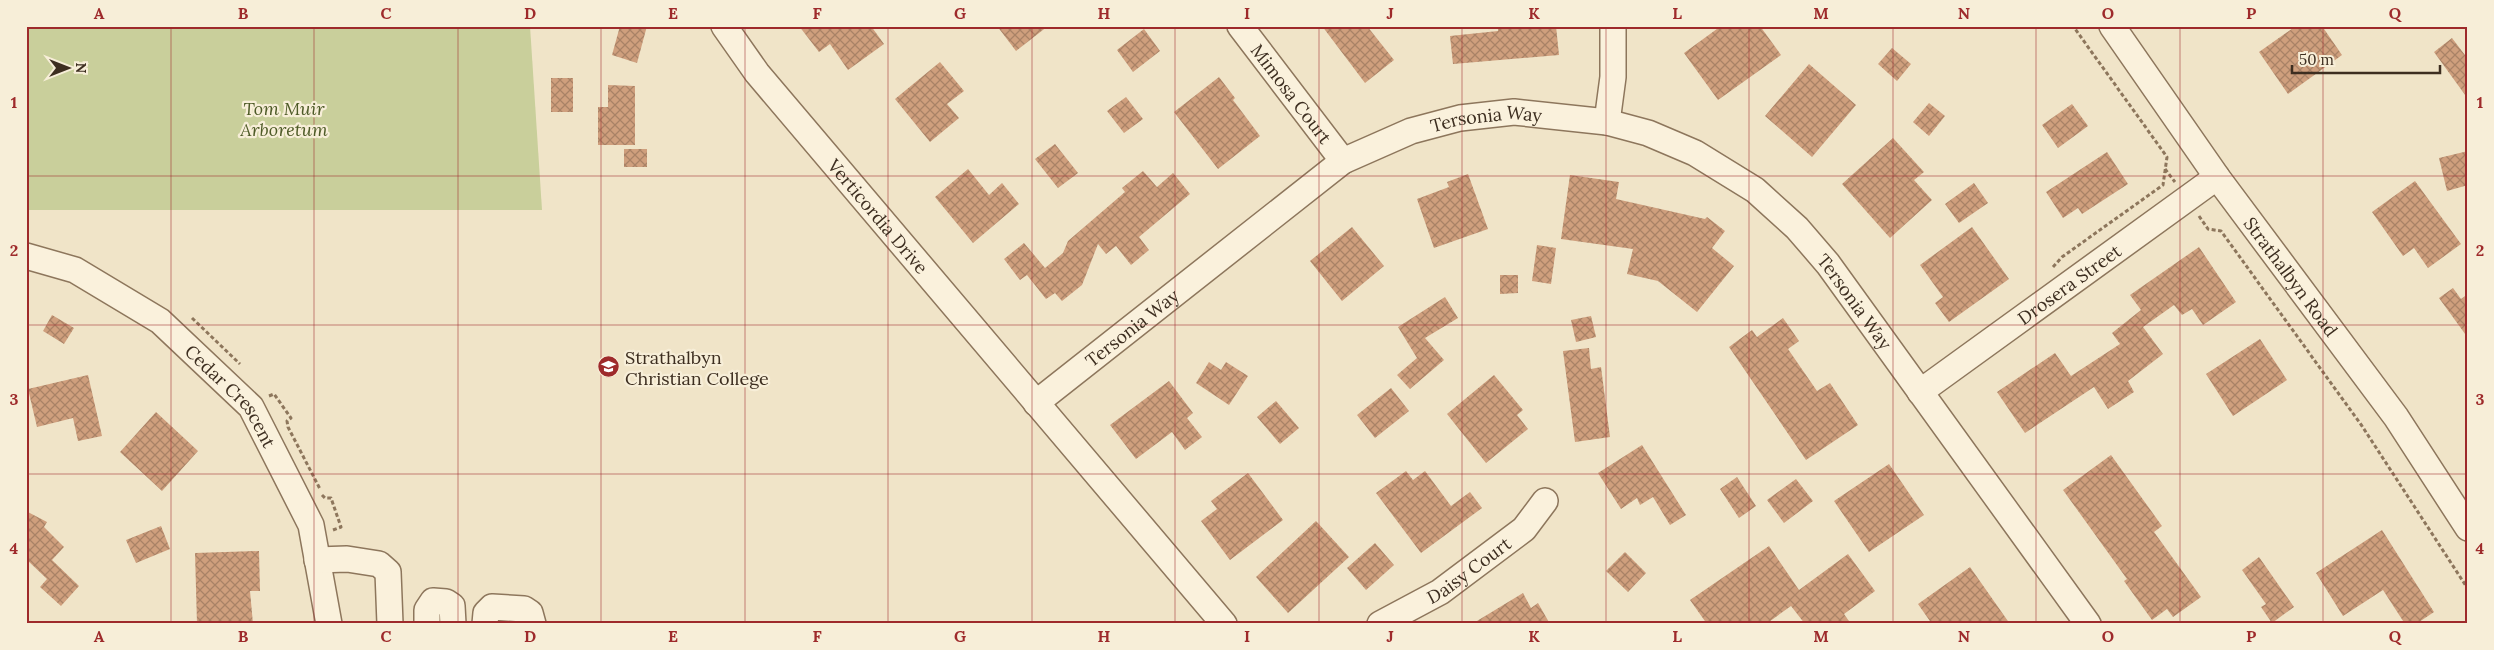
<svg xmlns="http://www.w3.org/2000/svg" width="2494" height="650" viewBox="0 0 2494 650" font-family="Lora,serif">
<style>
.garden{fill:#c9cf9b}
.building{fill:url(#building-cross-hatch)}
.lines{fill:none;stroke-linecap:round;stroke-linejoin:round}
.minor-casing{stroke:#8d765c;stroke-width:28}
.path{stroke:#8d765c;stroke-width:3;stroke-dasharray:4 2.5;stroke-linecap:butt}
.minor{stroke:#faf1dc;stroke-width:25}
.grid{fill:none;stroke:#9e2a2b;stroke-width:1;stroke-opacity:0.55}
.labels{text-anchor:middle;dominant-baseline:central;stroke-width:4.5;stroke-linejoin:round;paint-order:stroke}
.street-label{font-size:18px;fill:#3d2e20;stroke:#f7eed8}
.park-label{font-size:18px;font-style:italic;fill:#4d5a26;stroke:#f7eed8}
.poi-label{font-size:18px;fill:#3d2e20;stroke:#f7eed8;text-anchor:start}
.neatline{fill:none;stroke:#9e2a2b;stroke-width:2}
.grid-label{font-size:16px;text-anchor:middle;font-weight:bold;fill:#9e2a2b}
</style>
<defs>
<pattern id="building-cross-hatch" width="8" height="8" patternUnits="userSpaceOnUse" patternTransform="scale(1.25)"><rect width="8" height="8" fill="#cf9f7d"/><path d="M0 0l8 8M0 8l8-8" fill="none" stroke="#a98266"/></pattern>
</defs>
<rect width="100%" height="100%" fill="#f0e4c8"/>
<path class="garden" d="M26 26H530L542 210H26Z"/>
<path class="building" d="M620 26H647L637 63 612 55Z
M799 26H871L884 44 848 70 830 44 819 52Z
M997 26H1048L1016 51Z
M1322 26H1367L1394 60 1365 83Z
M1498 26H1556L1559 55 1453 64 1450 36 1498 31Z
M1721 26H1760L1781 55 1718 100 1684 53Z
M2296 26H2322L2342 55 2288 94 2259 52Z
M1144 29 1160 51 1133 72 1117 50Z
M2452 38 2468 59V99L2434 52Z
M1892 48 1911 64 1897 81 1878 64Z
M940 62 964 91 947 104 959 118 930 142 895 99Z
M1809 64 1856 105 1812 157 1765 116Z
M1219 77 1235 98 1233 100 1260 136 1218 169 1174 112Z
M551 78H573V112H551Z
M608 85 635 86V145H598V107H608Z
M1126 97 1143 119 1124 133 1107 111Z
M1929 103 1945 116 1929 136 1913 122Z
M2072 104 2088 126 2058 148 2042 125Z
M1893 138 1924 172 1914 180 1932 200 1890 238 1842 184Z
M1055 144 1078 173 1058 188 1035 159Z
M624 149H647V167H624Z
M2468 151V185L2447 191 2439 158Z
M2107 152 2128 184 2082 214 2078 208 2063 218 2046 192Z
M968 169 989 195 1002 183 1019 204 973 243 935 197Z
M1143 171 1157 187 1173 173 1190 194 1139 237 1149 250 1131 265 1116 246 1106 254 1098 244 1082 285 1062 301 1055 293 1046 299 1027 275 1020 280 1004 259 1024 243 1045 268 1063 253 1068 241 1125 192 1122 188Z
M1468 174 1488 229 1434 248 1417 199 1449 187 1447 182Z
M1570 175 1619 182 1616 199 1705 219 1707 217 1725 231 1712 248 1734 266 1697 312 1658 281 1627 274 1633 249 1561 239Z
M2415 181 2461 244 2428 268 2414 248 2403 256 2372 212Z
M1974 183 1988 203 1959 223 1945 204Z
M1352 227 1384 266 1342 301 1310 261Z
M1972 227 2009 279 1949 322 1935 303 1943 297 1920 265Z
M1537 245 1556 248 1551 284 1532 281Z
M2199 247 2236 302 2203 325 2192 309 2182 315 2174 305 2143 327 2163 354 2128 381 2134 392 2108 409 2094 387 2025 433 1997 392 2055 353 2071 376 2120 344 2112 333 2141 310 2130 295Z
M1500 275H1518V293L1500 294Z
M2453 288 2461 299 2468 294V338L2439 298Z
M1445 297 1458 318 1425 338 1444 360 1410 389 1397 375 1417 358 1398 327Z
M52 315 74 328 64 344 43 331Z
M1591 316 1596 337 1576 342 1571 320Z
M1783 318 1799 341 1788 349 1817 391 1830 383 1858 425 1806 460 1729 347 1752 330 1757 337Z
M2260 339 2287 380 2233 416 2206 374Z
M1589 348 1591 369 1601 367 1610 437 1575 442 1563 351Z
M1209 362 1221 370 1226 362 1248 376 1229 405 1196 383Z
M88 375 102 436 78 441 73 418 37 427 28 389Z
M1494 375 1523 410 1517 415 1528 429 1486 463 1447 414Z
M1169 381 1193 413 1187 418 1202 437 1185 450 1172 432 1136 459 1110 425Z
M1391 388 1409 411 1375 438 1357 415Z
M1276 401 1299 428 1280 444 1257 417Z
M156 412 198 451 162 491 120 452Z
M1642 445 1686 515 1670 525 1653 497 1640 505 1637 498 1621 509 1598 473Z
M2111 455 2162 526 2154 532 2201 597 2173 617 2167 609 2152 620 2124 581 2127 579 2063 490Z
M1889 464 1924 515 1869 552 1834 501Z
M1406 471 1413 480 1425 471 1451 506 1470 492 1482 508 1421 553 1376 493Z
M1248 473 1283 520 1230 560 1201 521 1217 509 1211 501Z
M1737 477 1756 506 1739 518 1720 489Z
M1796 479 1813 501 1784 523 1767 500Z
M26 511 47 522 44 527 64 547 52 560 79 586 61 606 40 587 47 579 26 559Z
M1316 521 1349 557 1288 613 1256 577Z
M161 526 170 549 136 563 126 540Z
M2382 530 2434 612 2416 624H2405L2383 590 2343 616 2316 573Z
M1375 543 1394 565 1366 590 1347 568Z
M1769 546 1799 590 1848 554 1875 591 1844 614 1851 624H1805L1791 606 1766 624H1707L1690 600Z
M259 551 260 591H250L253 624H197L195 553Z
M1625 552 1646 573 1628 592 1606 571Z
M2259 557 2294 607 2272 623 2261 607 2266 604 2242 570Z
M1970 567 2010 624H1932L1918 604Z
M1523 593 1531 608 1538 603 1550 624H1472Z"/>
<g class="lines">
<defs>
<g id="minor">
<path id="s1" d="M724 26 757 73 1224 624"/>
<path id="s2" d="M1240 26 1343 161"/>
<path id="s3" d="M2112 26 2217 177 2396 417 2468 528"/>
<path d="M1607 122 1613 77V26"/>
<path id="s4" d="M26 256 75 270 160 321 251 407 311 525 329 624"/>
<path id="s5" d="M1920 392 2217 177"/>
<path id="s6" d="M1036 403 1343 161 1411 131 1460 118 1514 112 1607 122 1648 133 1695 153 1755 190 1797 228 1828 264 2088 624"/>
<path d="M317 560 347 559 379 564 388 572 390 624"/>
<path d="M427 624V610L433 601 446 602 452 606 453 624"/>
<path d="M485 624 486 613 492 607 524 609 530 613 533 624"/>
<path id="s7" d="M1380 624 1440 592 1524 529 1545 501"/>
</g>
</defs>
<use href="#minor" class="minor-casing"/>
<path class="path" d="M2165 169 2175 182
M2199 216 2208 229 2221 231 2362 426 2468 589
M2053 267 2062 257 2163 185 2167 157 2073 26
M192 318 240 364
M269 396 274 394 291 418 287 421 288 427 320 489
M322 495 325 498H331L341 527 333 530"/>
<use href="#minor" class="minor"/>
</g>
<path class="grid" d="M171 26V624M314 26V624M458 26V624M601 26V624M745 26V624M888 26V624M1032 26V624M1175 26V624M1319 26V624M1462 26V624M1606 26V624M1749 26V624M1893 26V624M2036 26V624M2180 26V624M2323 26V624M26 176H2468M26 325H2468M26 474H2468"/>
<defs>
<symbol id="school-disc" viewBox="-11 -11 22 22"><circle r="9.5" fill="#9e2a2b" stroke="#f7eed8"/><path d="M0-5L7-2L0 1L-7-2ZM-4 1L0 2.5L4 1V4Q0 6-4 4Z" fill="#fff"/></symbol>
</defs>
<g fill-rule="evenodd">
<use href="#school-disc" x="596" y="354" width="25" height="25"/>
</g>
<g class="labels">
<g class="street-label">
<text stroke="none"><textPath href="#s2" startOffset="85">Mimosa Court</textPath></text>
<text stroke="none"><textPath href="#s6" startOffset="542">Tersonia Way</textPath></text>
<text stroke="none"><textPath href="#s1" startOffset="245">Verticordia Drive</textPath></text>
<text stroke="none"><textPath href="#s3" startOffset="308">Strathalbyn Road</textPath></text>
<text stroke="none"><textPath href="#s5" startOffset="184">Drosera Street</textPath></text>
<text stroke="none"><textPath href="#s6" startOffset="978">Tersonia Way</textPath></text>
<text stroke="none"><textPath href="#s6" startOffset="122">Tersonia Way</textPath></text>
<text stroke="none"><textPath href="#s4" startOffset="254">Cedar Crescent</textPath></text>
<text stroke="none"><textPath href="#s7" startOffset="104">Daisy Court</textPath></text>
</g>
<g class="park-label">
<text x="284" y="108">Tom Muir<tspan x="284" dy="21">Arboretum</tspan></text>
</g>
<g class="poi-label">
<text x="625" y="357">Strathalbyn<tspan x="625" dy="21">Christian College</tspan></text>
</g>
</g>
<rect width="2494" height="650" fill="none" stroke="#f7eed8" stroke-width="55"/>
<g transform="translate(68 68) rotate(90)" stroke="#f7eed8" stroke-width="4" paint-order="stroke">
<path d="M0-4L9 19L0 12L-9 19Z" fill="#3d2e20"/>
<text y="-8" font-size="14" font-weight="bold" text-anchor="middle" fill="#3d2e20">N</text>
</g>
<path d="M2292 65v8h148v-8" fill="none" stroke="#3d2e20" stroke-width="2.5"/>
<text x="2299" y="65" font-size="15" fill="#3d2e20" stroke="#f7eed8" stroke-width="4" paint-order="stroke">50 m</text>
<rect x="28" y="28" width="2438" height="594" class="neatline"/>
<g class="grid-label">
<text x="99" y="19">A</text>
<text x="243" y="19">B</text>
<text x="386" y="19">C</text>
<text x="530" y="19">D</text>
<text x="673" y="19">E</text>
<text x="817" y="19">F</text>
<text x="960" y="19">G</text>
<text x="1104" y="19">H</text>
<text x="1247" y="19">I</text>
<text x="1390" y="19">J</text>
<text x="1534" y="19">K</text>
<text x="1677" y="19">L</text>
<text x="1821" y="19">M</text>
<text x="1964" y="19">N</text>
<text x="2108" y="19">O</text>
<text x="2251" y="19">P</text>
<text x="2395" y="19">Q</text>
<text x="14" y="108">1</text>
<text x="2480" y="108">1</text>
<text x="14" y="256">2</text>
<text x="2480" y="256">2</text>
<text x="14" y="405">3</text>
<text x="2480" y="405">3</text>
<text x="14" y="554">4</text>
<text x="2480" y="554">4</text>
<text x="99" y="642">A</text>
<text x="243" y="642">B</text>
<text x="386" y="642">C</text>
<text x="530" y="642">D</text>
<text x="673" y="642">E</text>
<text x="817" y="642">F</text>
<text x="960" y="642">G</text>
<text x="1104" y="642">H</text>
<text x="1247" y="642">I</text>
<text x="1390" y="642">J</text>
<text x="1534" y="642">K</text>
<text x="1677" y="642">L</text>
<text x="1821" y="642">M</text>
<text x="1964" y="642">N</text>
<text x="2108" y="642">O</text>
<text x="2251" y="642">P</text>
<text x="2395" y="642">Q</text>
</g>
</svg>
